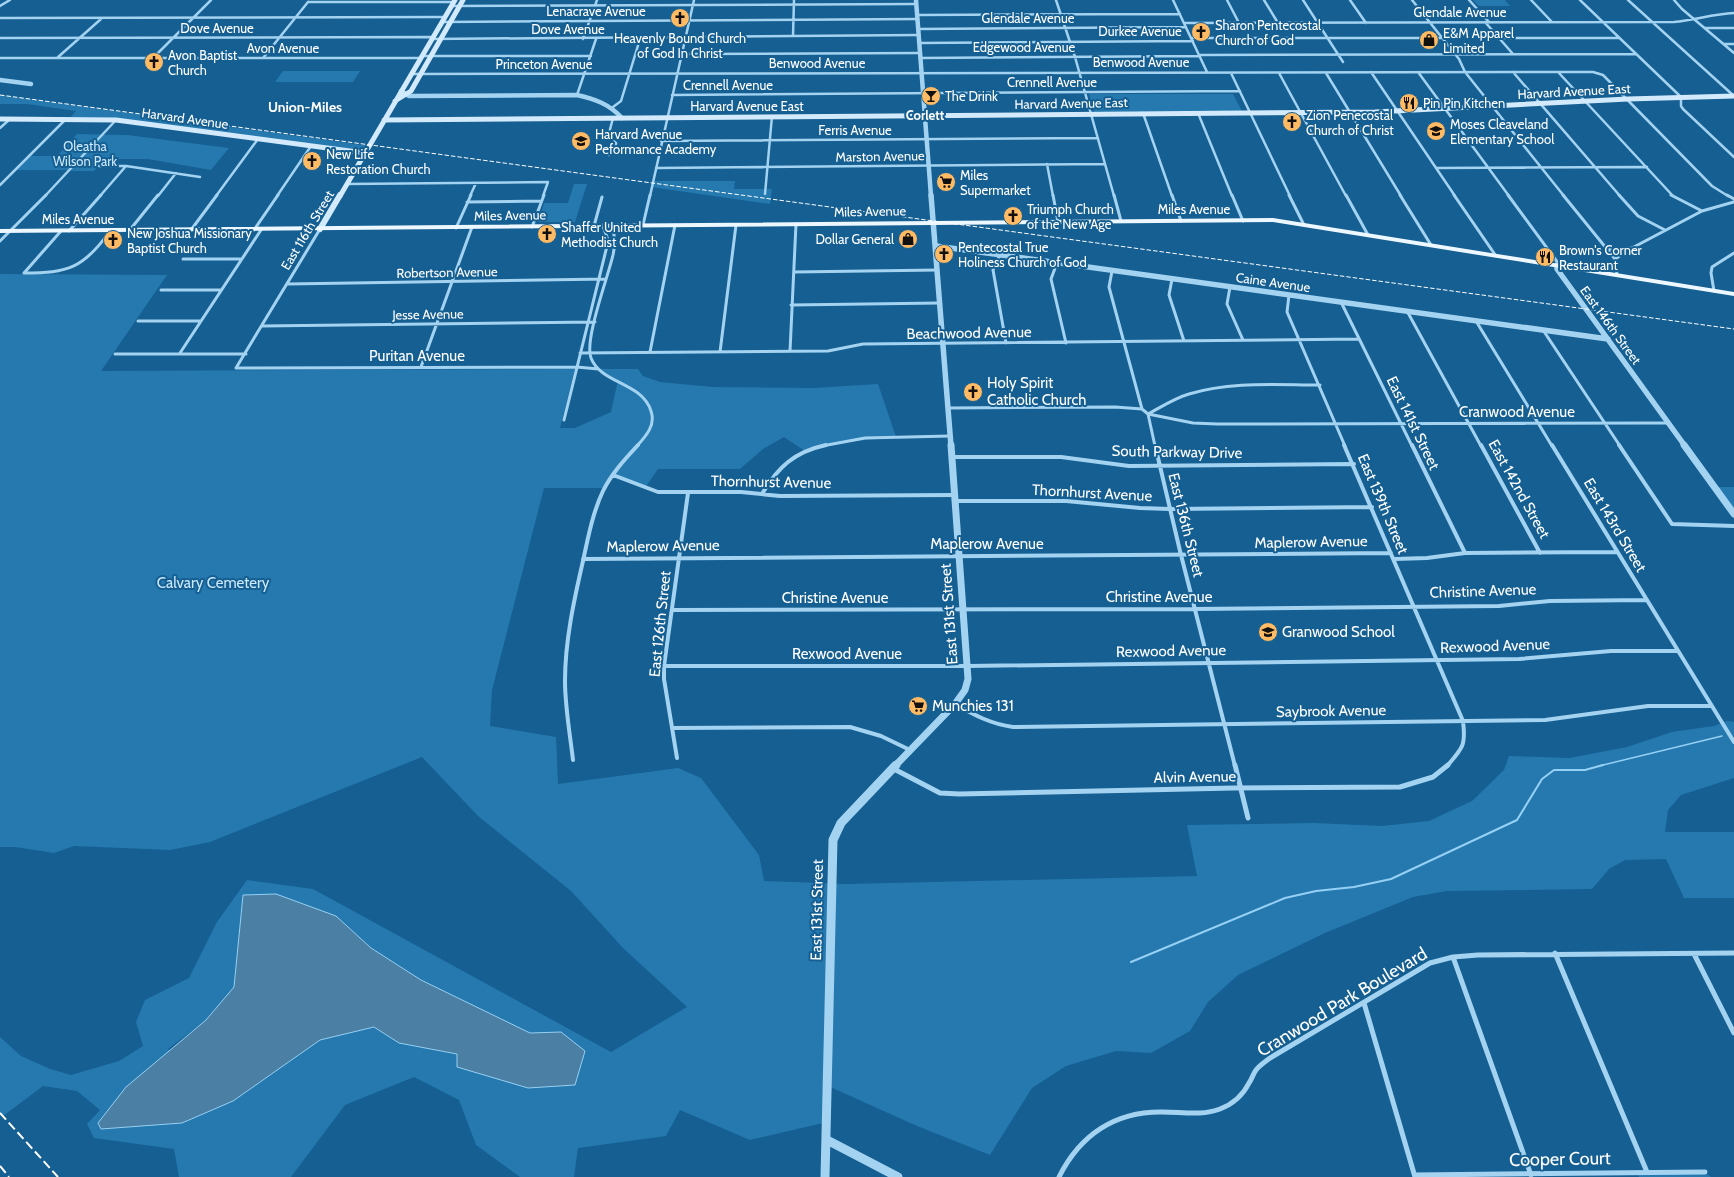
<svg xmlns="http://www.w3.org/2000/svg" width="1734" height="1177" viewBox="0 0 1734 1177" font-family="Cabin,sans-serif">
<style>
.green{fill:#2579af;fill-rule:evenodd}
.water{fill:#4b7fa3;stroke:#96d0f4}
.lines{fill:none;stroke-linecap:round;stroke-linejoin:round}
.stream-far1{stroke:#96d0f4;stroke-width:1.5}
.stream{stroke:#96d0f4;stroke-width:2}
.minor-far3{stroke:#a4d3f1;stroke-width:2.5}
.minor-far2{stroke:#a4d3f1;stroke-width:3}
.minor-far1{stroke:#a4d3f1;stroke-width:4}
.minor{stroke:#a4d3f1;stroke-width:5}
.tertiary-far3{stroke:#a4d3f1;stroke-width:4.5}
.tertiary-far2{stroke:#a4d3f1;stroke-width:5.5}
.tertiary-far1{stroke:#a4d3f1;stroke-width:7}
.tertiary{stroke:#a4d3f1;stroke-width:9}
.secondary-far1{stroke:#d2eafb;stroke-width:5}
.secondary{stroke:#d2eafb;stroke-width:6}
.primary{fill:#edf7ff;fill-rule:evenodd}
.rail-far1{stroke:#fff;stroke-width:1;stroke-dasharray:4.5 2;stroke-linecap:butt}
.rail{stroke:#fff;stroke-width:2;stroke-dasharray:9 4;stroke-linecap:butt}
.labels{text-anchor:middle;dominant-baseline:central;stroke-width:4;stroke-linejoin:round;paint-order:stroke}
.far-street-label{font-size:13px;fill:#fff;stroke:#155f92}
.far-poi-label{font-size:13px;fill:#fff;stroke:#155f92;text-anchor:start}
.far-neighbourhood-label{font-size:13px;font-weight:bold;fill:#fff;stroke:#155f92}
.far-park-label{font-size:13px;fill:#cbe9fc;stroke:#155f92}
.far-quarter-label{font-size:14px;font-weight:bold;fill:#fff;stroke:#155f92}
.street-label{font-size:15px;fill:#fff;stroke:#155f92}
.poi-label{font-size:15px;fill:#fff;stroke:#155f92;text-anchor:start}
.park-label{font-size:15px;fill:#cbe9fc;stroke:#155f92}
.near-street-label{font-size:18px;fill:#fff;stroke:#155f92}
</style>
<rect width="100%" height="100%" fill="#155f92"/>
<path class="green" d="M1473 0H1505L1510 6H1479Z
M283 71H360L353 82H275Z
M1089 94H1233L1242 111 1094 112Z
M0 95 369 146 365 153 116 120 69 119 76 111 27 104H0Z
M77 134 127 135 229 148 211 170 148 159H104L94 171H68L69 170H15L29 156H57Z
M653 181H735L734 189H772L770 204 651 187Z
M574 184H587L575 222H538L544 203H568Z
M0 274 167 275 101 371 575 369 560 428H575L611 412 618 380 598 369H638L643 376 660 382 713 387 814 388 878 384 896 437 845 442 805 451 784 437 763 449 740 469H658L645 488 614 475 606 488H544L492 690 490 726 556 737 558 784 678 768 701 778 759 855 764 881 846 884 1197 876 1187 825 1314 823 1382 826 1429 821 1472 801 1504 770 1509 756 1570 758 1627 747 1672 732 1714 726 1727 721 1734 722V778L1681 795 1668 810 1665 832H1734V898H1684L1666 859 1625 860 1609 869 1592 889 1447 891 1413 897 1325 933 1238 975 1208 1002 1190 1031 1151 1053 1116 1051 1066 1066 1032 1088 990 1155 917 1126 828 1086 827 1122 750 1140 680 1110 666 1136 578 1148 574 1177H520L476 1145 459 1100 414 1077 345 1105 291 1177H179L174 1149 94 1138 87 1124 100 1110 77 1091 43 1086 3 1116 0 1113V1037L21 1056 50 1069 71 1075 119 1061 143 1046 136 1022 145 1000 189 978 217 922 247 880 313 889 611 1052 687 1007 623 948 571 891 478 816 422 757 210 842 170 850 74 846 54 853 15 847H0ZM243 895 336 916 371 948 421 980 530 1033 561 1032 457 1054 400 1043 374 1027 320 1040 233 1101 168 1049 206 1020 234 987Z
M1715 487H1734V514Z
M1637 1172H1705L1711 1177H1639Z"/>
<path class="water" d="M276 894 336 916 371 948 421 980 530 1033 561 1032 585 1051 575 1085 528 1088 457 1067V1054L399 1043 374 1027 320 1040 233 1101 182 1123 101 1129 98 1123 126 1087 206 1020 234 987 243 895Z"/>
<g class="lines">
<path class="stream-far1" d="M1599 766 1722 736"/>
<path class="stream" d="M1131 962 1285 898 1316 891 1354 887 1391 879 1517 820 1542 779 1554 770H1585L1603 765"/>
<path class="minor-far3" d="M1056 0 1075 57 1114 196
M1173 0 1207 72
M1227 0 1239 23
M1264 0 1278 23
M1303 0 1343 62
M1350 0 1366 23
M1412 0 1459 59 1465 72 1564 196
M1469 0 1489 22
M1531 0 1552 22
M1580 0 1681 97V106L1683 109 1734 157
M1628 0 1734 96
M1674 0 1682 9 1734 53
M308 2H454
M0 6 10 0
M451 6 916 4
M917 15 1180 14
M0 18 445 17
M442 22 918 19
M1485 22 1513 54
M1184 23 1674 22C1695 20 1713 14 1734 13
M1705 28H1734
M918 29 1186 27
M793 36 794 0
M0 38 433 37
M1192 38H1442
M1499 38H1618
M432 39 919 35
M583 39 597 0
M920 43 1193 41
M1724 44H1734
M682 54 920 53
M1199 55 1636 54
M422 56H591
M0 58H421
M57 58 101 19
M153 58 211 0
M263 58 308 2
M921 58 1200 56
M1371 72 1455 196
M1418 72 1509 196
M1513 72 1620 196
M1558 72 1673 196
M1231 73 1290 196
M1279 73 1346 196
M1326 73 1401 196
M411 74 1593 72 1603 75 1712 186 1728 196
M577 95 596 39
M672 95 1240 91
M613 107 621 101 640 39
M1143 113 1172 196
M1198 113 1232 196
M0 128 10 119
M661 141 1098 138
M609 155 615 150 616 143 608 137 613 118
M1047 164 1053 196
M99 166H126L200 177
M656 168 1105 164
M1437 168 1647 167
M347 184 548 182 543 196
M0 185 66 119
M765 194 772 116
M45 196 116 120
M100 196 126 166
M158 196 176 173
M216 196 258 139
M277 196 311 146
M470 196 476 183
M650 196 694 0"/>
<path class="minor-far2" d="M1053 195 1058 222
M1114 195 1121 221
M1172 195 1181 221
M1232 195 1243 221
M1289 195 1304 225
M1346 195 1368 235
M1400 195 1431 245
M1454 195 1496 256
M1508 195 1558 263 1557 265
M1563 195 1615 259 1617 275
M1619 195 1638 216 1665 230
M1671 195 1702 211
M1727 195 1734 199
M467 202 541 201
M643 225 650 195
M594 226 602 197
M613 226 615 244 613 255C608 277 584 340 591 358 601 384 642 382 651 411 656 425 646 436 637 446
M532 227 544 195
M456 228 471 195
M191 230 217 195
M254 230 278 195
M69 231 101 195
M129 231 158 195
M0 241 46 195
M1608 249 1632 248
M1000 255 993 270 1006 343
M183 259H242
M1615 259 1632 248 1702 211 1734 202
M1057 263 1051 279 1066 343
M1112 271 1109 287 1142 409 1148 414 1155 446
M794 272 938 270
M24 273C68 273 84 268 110 231
M24 273 61 231
M1172 279 1169 295 1184 341
M288 284 606 279
M1230 287 1227 304 1243 340
M161 290H221
M1714 291 1711 273 1712 267 1734 253
M1289 295 1287 312 1345 446
M1341 302 1412 446
M791 305 940 303
M1407 311 1481 446
M138 321H201
M1476 321 1552 446
M262 326 595 322
M1543 330 1620 446
M790 351 796 224
M650 352 675 225
M720 352 736 225
M180 353 261 230
M580 353 828 351 863 344 1359 339
M115 354H246
M421 367 472 227
M236 368 577 367 598 369
M236 368 320 229
M948 408 1115 407 1142 409
M1148 414 1193 423 1217 424 1668 423
M1148 414C1161 407 1175 398 1189 394 1231 381 1277 385 1320 385
M564 420 607 246 608 240 603 226
M822 446 865 438 950 436"/>
<path class="minor-far1" d="M1155 445 1180 551 1235 766
M1344 445 1463 721C1466 745 1463 748 1447 766
M1412 445 1465 553
M1481 445 1540 553
M1552 445 1734 742
M1619 445 1672 524 1734 526
M952 457H1061L1129 466 1354 464
M613 475 658 492H741L780 496 955 495
M762 494C778 467 794 452 826 445
M956 501H1066L1140 508 1170 509 1372 507
M583 559 1391 553
M1394 559 1427 558 1465 553 1617 552
M672 610 1194 609 1499 606 1550 601 1646 600
M664 666H968L1519 659 1611 651H1678
M955 704C974 715 991 724 1013 727L1545 720 1648 706H1711
M672 728 850 727 881 736 910 750
M677 758 664 679V666L688 493
M573 760C570 734 565 707 565 681 565 641 574 600 583 561 588 537 593 512 603 491 612 473 625 459 638 445"/>
<path class="minor" d="M1235 765 1248 818
M894 769 940 793 959 794 1234 788 1400 787 1433 777 1448 765
M1555 953 1647 1172
M1694 954 1734 1033
M1453 957 1531 1175
M1364 1003 1415 1177
M1415 1175 1705 1172
M1059 1177C1080 1135 1115 1111 1163 1112 1182 1112 1202 1116 1220 1109 1233 1104 1243 1095 1249 1083 1252 1079 1253 1074 1256 1070 1260 1065 1265 1062 1270 1058L1430 963 1453 957 1478 955 1734 953"/>
<path class="tertiary-far3" d="M916 0 931 196
M0 80 31 84
M401 91 409 96 577 95C595 99 609 104 622 118"/>
<path class="tertiary-far2" d="M931 195 951 446
M936 246 1608 339
M1557 265V269L1685 446"/>
<path class="tertiary-far1" d="M1684 445 1734 514
M895 766 955 704 965 690 968 679 951 445"/>
<path class="tertiary" d="M827 1140 898 1177
M825 1177 833 840 841 823 896 765"/>
<path class="secondary-far1" d="M395 101 411 91 463 0
M0 119 116 120 365 153
M384 120 1375 112 1628 99 1734 96
M340 196 455 0"/>
<path class="secondary" d="M320 229 340 195"/>
<path class="primary" d="M1273 218 1734 292V296L1273 222 0 233V229Z"/>
<path class="rail-far1" d="M0 95 1734 329"/>
<path class="rail" d="M0 1113 58 1177
M0 1166 9 1177"/>
</g>
<defs>
<symbol id="church-disc" viewBox="-11 -11 22 22"><circle r="9.5" fill="#ffba63" stroke="#155f92"/><path d="M-1.2-6h2.4v3.5h3.3v2.4h-3.3V6h-2.4V-.1h-3.3v-2.4h3.3Z" fill="#111"/></symbol>
<symbol id="shop-disc" viewBox="-11 -11 22 22"><circle r="9.5" fill="#ffba63" stroke="#155f92"/><path d="M-5-2.5h2.3a2.7 3.5 0 0 1 5.4 0H5L5.5 6h-11ZM-1.5-2.5h3a1.5 2.3 0 0 0-3 0Z" fill="#111"/></symbol>
<symbol id="bar-disc" viewBox="-11 -11 22 22"><circle r="9.5" fill="#ffba63" stroke="#155f92"/><path d="M-6-5H6L.8 .8V4.5H3.5V6h-7V4.5H-.8V.8Z" fill="#111"/></symbol>
<symbol id="restaurant-disc" viewBox="-11 -11 22 22"><circle r="9.5" fill="#ffba63" stroke="#155f92"/><path d="M-5-6h1v4h1v-4h1v4h1v-4h1v5L-1.5 .5V6h-2V.5L-5-1ZM5-6V6H3V1.5H1.5Q1.5-4 5-6Z" fill="#111"/></symbol>
<symbol id="school-disc" viewBox="-11 -11 22 22"><circle r="9.5" fill="#ffba63" stroke="#155f92"/><path d="M0-5L7-2L0 1L-7-2ZM-4 1L0 2.5L4 1V4Q0 6-4 4Z" fill="#111"/></symbol>
<symbol id="supermarket-disc" viewBox="-11 -11 22 22"><circle r="9.5" fill="#ffba63" stroke="#155f92"/><path d="M-6-5.5h2.5l.6 2H6L4.5 2H-2.5L-4.4-4H-6ZM-1.5 3.2a1.3 1.3 0 1 0 .1 0ZM3 3.2a1.3 1.3 0 1 0 .1 0Z" fill="#111"/></symbol>
</defs>
<g fill-rule="evenodd">
<use href="#church-disc" x="669" y="7" width="22" height="22"/>
<use href="#church-disc" x="1190" y="21" width="22" height="22"/>
<use href="#shop-disc" x="1418" y="29" width="22" height="22"/>
<use href="#church-disc" x="143" y="51" width="22" height="22"/>
<use href="#bar-disc" x="920" y="85" width="22" height="22"/>
<use href="#restaurant-disc" x="1398" y="92" width="22" height="22"/>
<use href="#church-disc" x="1281" y="111" width="22" height="22"/>
<use href="#school-disc" x="1425" y="120" width="22" height="22"/>
<use href="#school-disc" x="570" y="130" width="22" height="22"/>
<use href="#church-disc" x="301" y="150" width="22" height="22"/>
<use href="#supermarket-disc" x="935" y="171" width="22" height="22"/>
<use href="#church-disc" x="1002" y="205" width="22" height="22"/>
<use href="#church-disc" x="536" y="223" width="22" height="22"/>
<use href="#shop-disc" x="897" y="228" width="22" height="22"/>
<use href="#church-disc" x="102" y="229" width="22" height="22"/>
<use href="#church-disc" x="933" y="243" width="22" height="22"/>
<use href="#restaurant-disc" x="1534" y="246" width="22" height="22"/>
<use href="#church-disc" x="962" y="381" width="22" height="22"/>
<use href="#school-disc" x="1257" y="621" width="22" height="22"/>
<use href="#supermarket-disc" x="907" y="695" width="22" height="22"/>
</g>
<g class="labels">
<g class="far-street-label">
<text x="596" y="11">Lenacrave Avenue</text>
<text x="1460" y="12">Glendale Avenue</text>
<text x="1028" y="18">Glendale Avenue</text>
<text x="217" y="28">Dove Avenue</text>
<text x="568" y="29">Dove Avenue</text>
<text x="1140" y="31">Durkee Avenue</text>
<text x="1024" y="47">Edgewood Avenue</text>
<text x="283" y="48">Avon Avenue</text>
<text x="1141" y="62">Benwood Avenue</text>
<text x="817" y="63">Benwood Avenue</text>
<text x="544" y="64">Princeton Avenue</text>
<text x="1052" y="82">Crennell Avenue</text>
<text x="728" y="85">Crennell Avenue</text>
<text transform="translate(1574 91) rotate(-3)">Harvard Avenue East</text>
<text transform="translate(1071 103) rotate(-1)">Harvard Avenue East</text>
<text x="747" y="106">Harvard Avenue East</text>
<text transform="translate(185 118) rotate(8)">Harvard Avenue</text>
<text x="855" y="130">Ferris Avenue</text>
<text transform="translate(880 156) rotate(-1)">Marston Avenue</text>
<text x="1194" y="209">Miles Avenue</text>
<text transform="translate(870 211) rotate(-1)">Miles Avenue</text>
<text transform="translate(510 215) rotate(-1)">Miles Avenue</text>
<text x="78" y="219">Miles Avenue</text>
<text transform="translate(307 230) rotate(-59)">East 116th Street</text>
<text transform="translate(447 272) rotate(-1)">Robertson Avenue</text>
<text transform="translate(1273 282) rotate(8)">Caine Avenue</text>
<text transform="translate(428 314) rotate(-1)">Jesse Avenue</text>
<text transform="translate(1611 325) rotate(54)">East 146th Street</text>
</g>
<g class="far-poi-label">
<text x="1215" y="25">Sharon Pentecostal<tspan x="1215" dy="15">Church of God</tspan></text>
<text x="1443" y="33">E&amp;M Apparel<tspan x="1443" dy="15">Limited</tspan></text>
<text x="680" y="38" text-anchor="middle">Heavenly Bound Church<tspan x="680" dy="15">of God In Christ</tspan></text>
<text x="168" y="55">Avon Baptist<tspan x="168" dy="15">Church</tspan></text>
<text x="945" y="96">The Drink</text>
<text x="1423" y="103">Pin Pin Kitchen</text>
<text x="1306" y="115">Zion Penecostal<tspan x="1306" dy="15">Church of Christ</tspan></text>
<text x="1450" y="124">Moses Cleaveland<tspan x="1450" dy="15">Elementary School</tspan></text>
<text x="595" y="134">Harvard Avenue<tspan x="595" dy="15">Peformance Academy</tspan></text>
<text x="326" y="154">New Life<tspan x="326" dy="15">Restoration Church</tspan></text>
<text x="960" y="175">Miles<tspan x="960" dy="15">Supermarket</tspan></text>
<text x="1027" y="209">Triumph Church<tspan x="1027" dy="15">of the New Age</tspan></text>
<text x="561" y="227">Shaffer United<tspan x="561" dy="15">Methodist Church</tspan></text>
<text x="127" y="233">New Joshua Missionary<tspan x="127" dy="15">Baptist Church</tspan></text>
<text x="894" y="239" text-anchor="end">Dollar General</text>
<text x="958" y="247">Pentecostal True<tspan x="958" dy="15">Holiness Church of God</tspan></text>
<text x="1559" y="250">Brown's Corner<tspan x="1559" dy="15">Restaurant</tspan></text>
</g>
<g class="far-neighbourhood-label">
<text x="925" y="115">Corlett</text>
</g>
<g class="far-park-label">
<text x="85" y="146">Oleatha<tspan x="85" dy="15">Wilson Park</tspan></text>
</g>
<g class="far-quarter-label">
<text x="305" y="107">Union-Miles</text>
</g>
<g class="street-label">
<text transform="translate(969 333) rotate(-1)">Beachwood Avenue</text>
<text x="417" y="356">Puritan Avenue</text>
<text x="1517" y="412">Cranwood Avenue</text>
<text transform="translate(1413 423) rotate(64)">East 141st Street</text>
<text transform="translate(1177 452) rotate(1)">South Parkway Drive</text>
<text transform="translate(771 482) rotate(1)">Thornhurst Avenue</text>
<text transform="translate(1519 489) rotate(61)">East 142nd Street</text>
<text transform="translate(1092 493) rotate(3)">Thornhurst Avenue</text>
<text transform="translate(1383 504) rotate(67)">East 139th Street</text>
<text transform="translate(1186 525) rotate(76)">East 136th Street</text>
<text transform="translate(1615 525) rotate(59)">East 143rd Street</text>
<text transform="translate(1311 542) rotate(-1)">Maplerow Avenue</text>
<text x="987" y="544">Maplerow Avenue</text>
<text transform="translate(663 546) rotate(-1)">Maplerow Avenue</text>
<text transform="translate(1483 591) rotate(-2)">Christine Avenue</text>
<text x="1159" y="597">Christine Avenue</text>
<text x="835" y="598">Christine Avenue</text>
<text transform="translate(949 614) rotate(-94)">East 131st Street</text>
<text transform="translate(660 624) rotate(-84)">East 126th Street</text>
<text transform="translate(1495 646) rotate(-2)">Rexwood Avenue</text>
<text transform="translate(1171 651) rotate(-1)">Rexwood Avenue</text>
<text x="847" y="654">Rexwood Avenue</text>
<text transform="translate(1331 711) rotate(-1)">Saybrook Avenue</text>
<text transform="translate(1195 777) rotate(-1)">Alvin Avenue</text>
<text transform="translate(817 910) rotate(-89)">East 131st Street</text>
</g>
<g class="poi-label">
<text x="987" y="383">Holy Spirit<tspan x="987" dy="17">Catholic Church</tspan></text>
<text x="1282" y="632">Granwood School</text>
<text x="932" y="706">Munchies 131</text>
</g>
<g class="park-label">
<text x="213" y="583">Calvary Cemetery</text>
</g>
<g class="near-street-label">
<text transform="translate(1342 1002) rotate(-31)">Cranwood Park Boulevard</text>
<text transform="translate(1560 1159) rotate(-1)">Cooper Court</text>
</g>
</g>
</svg>
